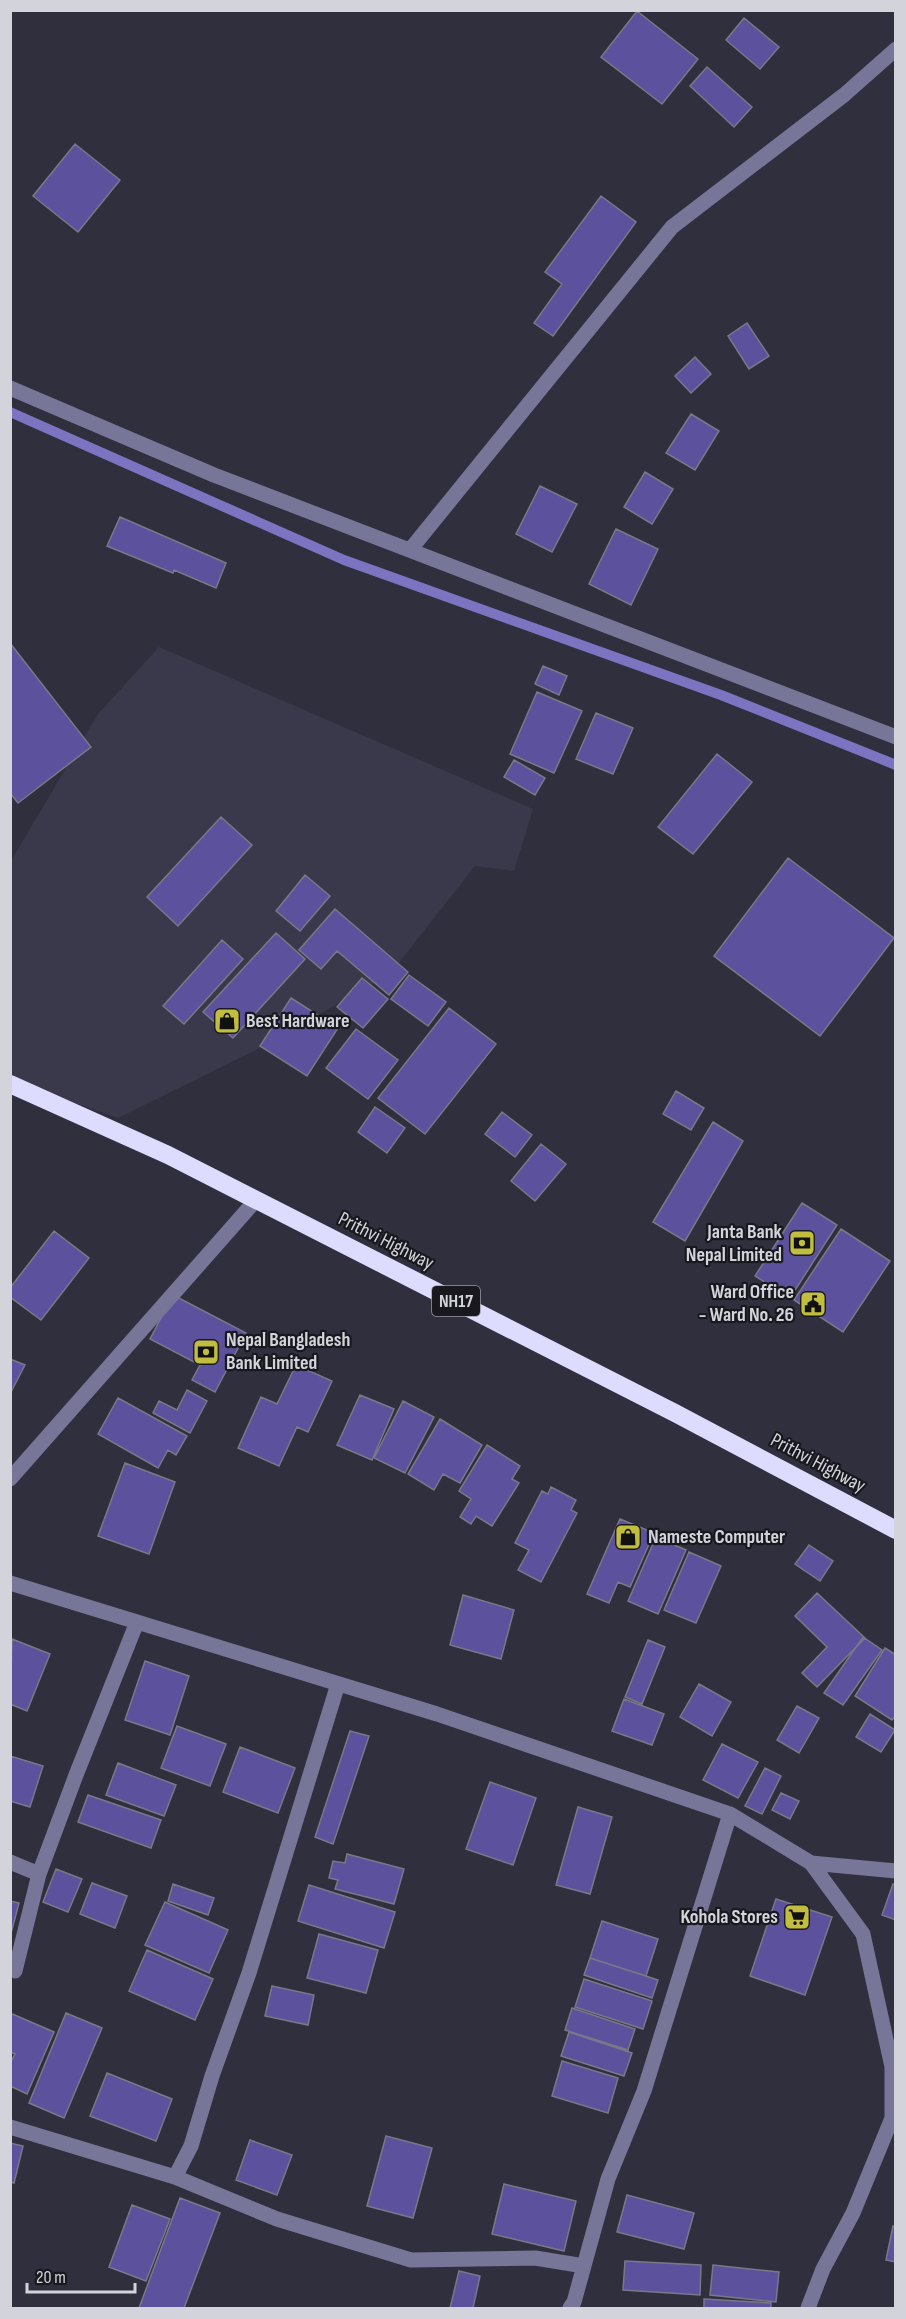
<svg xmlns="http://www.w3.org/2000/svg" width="906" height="2319" viewBox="0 0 906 2319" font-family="'Sofia Sans Condensed',sans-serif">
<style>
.built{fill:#3a394c}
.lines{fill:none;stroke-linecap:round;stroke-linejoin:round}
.stream{stroke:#7c73c1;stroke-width:10}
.building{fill:#5c519c;stroke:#797888;stroke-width:1.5}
.minor{stroke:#787698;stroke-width:15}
.highway{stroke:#dedcfe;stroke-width:18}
.labels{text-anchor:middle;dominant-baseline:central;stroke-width:4.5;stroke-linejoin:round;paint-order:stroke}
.shield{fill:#19181e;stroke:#9b9ba2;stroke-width:1.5}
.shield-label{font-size:18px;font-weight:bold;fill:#d3d3db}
.poi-label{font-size:20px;font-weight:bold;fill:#d3d3db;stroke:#19181e;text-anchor:start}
.street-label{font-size:20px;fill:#d3d3db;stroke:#19181e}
</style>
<rect width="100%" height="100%" fill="#302f3d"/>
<path class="built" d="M159 647 533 809 514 871 475 866 390 974 256 1050 118 1118 11 1080V861L98 714Z"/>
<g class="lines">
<path class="stream" d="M10 412 344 560 721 695 896 765"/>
</g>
<path class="building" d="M637 11 698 59 662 104 601 57Z
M744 18 779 47 760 69 726 40Z
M707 67 752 107 734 127 690 86Z
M75 144 120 180 78 232 33 196Z
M601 196 636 222 553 336 534 323 562 284 545 272Z
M747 323 769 356 749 369 728 336Z
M695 357 711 374 691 393 675 376Z
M691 414 719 431 695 470 666 453Z
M645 472 673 489 652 524 624 507Z
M540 486 577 504 552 552 516 534Z
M120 517 226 563 216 588 174 570 173 573 107 546Z
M616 529 658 549 631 605 589 584Z
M10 643 91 747 18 803 10 793Z
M543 666 567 676 559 695 535 684Z
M537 692 582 711 554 773 510 754Z
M596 713 633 728 613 774 576 759Z
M717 754 752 782 693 854 658 827Z
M514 760 545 778 535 795 504 777Z
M221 817 252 845 178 926 147 897Z
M788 858 894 938 820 1036 714 956Z
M305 875 330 896 300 931 276 911Z
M335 909 408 972 389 995 337 951 321 969 299 950Z
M276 933 305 959 233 1038 203 1012Z
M222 940 243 959 184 1024 163 1006Z
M409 975 446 1002 428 1026 391 999Z
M362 978 388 999 363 1028 337 1007Z
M291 998 338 1028 307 1076 260 1046Z
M449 1008 496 1044 425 1134 378 1098Z
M356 1029 398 1060 368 1099 326 1068Z
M676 1091 704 1108 691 1130 663 1114Z
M375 1107 405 1128 387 1153 358 1132Z
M502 1112 532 1135 515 1157 485 1134Z
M713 1122 743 1141 685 1241 653 1222Z
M541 1144 566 1164 535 1201 511 1181Z
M802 1203 837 1225 790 1298 755 1276Z
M841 1229 890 1261 843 1332 794 1300Z
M54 1231 89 1258 41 1320 10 1297V1288Z
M173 1295 246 1333 215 1392 192 1380 200 1365 150 1339Z
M10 1359 25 1365 10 1394Z
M296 1365 332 1381 308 1432 297 1427 279 1466 238 1448 261 1397 277 1404Z
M187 1390 207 1401 190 1433 153 1413 159 1401 177 1410Z
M360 1395 394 1409 372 1460 337 1445Z
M118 1398 187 1436 176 1455 168 1450 158 1468 98 1434Z
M403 1401 434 1417 405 1473 374 1458Z
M440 1419 482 1445 460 1483 443 1474 434 1490 408 1474Z
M487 1445 520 1466 512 1479 519 1483 492 1526 476 1516 471 1524 460 1517 471 1499 459 1491Z
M125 1463 175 1482 149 1554 98 1536Z
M551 1487 576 1500 571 1510 577 1513 541 1582 518 1570 529 1550 515 1543 542 1491 548 1494Z
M620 1519 654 1533 630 1587 618 1582 609 1603 587 1594Z
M656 1537 686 1550 658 1614 628 1601Z
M809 1545 833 1561 820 1581 795 1564Z
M689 1552 721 1566 696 1623 664 1610Z
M817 1593 865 1638 817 1687 802 1673 827 1647 795 1616Z
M463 1595 514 1610 501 1659 450 1645Z
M863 1637 882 1650 843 1705 824 1693Z
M12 1639 50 1654 27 1711 10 1704Z
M648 1640 665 1647 642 1704 625 1697Z
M885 1648 896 1655V1715L892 1720 855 1696Z
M145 1661 189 1676 170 1735 125 1720Z
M699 1684 731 1702 712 1736 680 1717Z
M624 1699 664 1714 652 1745 612 1731Z
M797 1706 819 1718 799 1753 777 1740Z
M870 1714 895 1730 881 1752 856 1737Z
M177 1726 226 1744 210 1786 161 1768Z
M350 1731 369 1736 333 1844 315 1837Z
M722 1744 758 1762 738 1798 703 1780Z
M240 1747 295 1768 278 1813 223 1792Z
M10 1756 43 1766 30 1807 10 1801Z
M118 1763 176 1785 164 1816 106 1795Z
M765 1768 781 1776 762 1814 745 1806Z
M490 1782 536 1798 513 1865 466 1849Z
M781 1793 799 1801 790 1819 772 1810Z
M88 1795 161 1820 151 1848 78 1822Z
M578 1807 612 1817 590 1894 556 1885Z
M347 1854 404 1869 394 1904 335 1889 338 1880 329 1878 333 1861 345 1863Z
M56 1869 82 1879 68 1912 43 1902Z
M92 1883 127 1896 115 1928 80 1914Z
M173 1884 214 1898 208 1915 168 1901Z
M893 1884 896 1885V1920L882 1915Z
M309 1885 395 1912 384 1948 298 1921Z
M776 1899 832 1917 805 1995 750 1976Z
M10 1901 19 1903 10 1937Z
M165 1902 228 1930 209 1973 145 1945Z
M602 1921 658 1939 646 1976 590 1958Z
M319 1934 378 1950 366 1993 307 1978Z
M147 1950 213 1979 195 2020 129 1991Z
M590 1958 658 1980 652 1998 584 1975Z
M584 1979 652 2001 643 2029 575 2007Z
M272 1986 314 1995 308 2025 265 2016Z
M572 2008 635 2029 628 2050 565 2030Z
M10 2013 54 2032 27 2094 10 2086V2063L15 2054 10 2052Z
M66 2013 102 2028 64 2118 29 2103Z
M569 2032 632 2053 624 2076 561 2056Z
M562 2061 618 2078 608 2113 552 2096Z
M107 2073 172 2099 156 2141 90 2116Z
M386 2136 432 2148 413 2218 367 2206Z
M250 2140 292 2155 277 2195 236 2180Z
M10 2143 23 2146 14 2183 10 2182Z
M504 2184 576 2201 564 2251 492 2234Z
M627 2195 694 2213 684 2249 617 2232Z
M180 2198 220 2213 184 2308H139Z
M132 2205 170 2219 146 2281 109 2267Z
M893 2226H896V2262L886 2260Z
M625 2261 701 2265 700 2295 623 2290Z
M713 2265 779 2272 776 2302 710 2295Z
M459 2271 480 2276 473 2308H450Z
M704 2299 771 2303V2308H704Z"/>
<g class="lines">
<path class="minor" d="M10 388 214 475 896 737
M410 550 672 227 844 95 896 49
M10 1479 256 1200
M10 1583 437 1714 730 1814 811 1863 896 1871
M338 1684 249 1973 212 2076 191 2146 175 2177 277 2219 411 2260 535 2258 584 2266
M10 1862 39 1874
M15 1971 39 1874 76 1775 137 1622
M10 2127 175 2177
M570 2308 574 2302 608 2179 644 2091 730 1814
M808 2308 823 2269 853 2213 892 2118V2067L863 1934 811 1863"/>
<path class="highway" d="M10 1084 168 1155 675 1413 896 1530"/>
</g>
<defs>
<symbol id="shop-square" viewBox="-11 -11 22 22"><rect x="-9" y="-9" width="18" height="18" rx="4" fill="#c1bd3f" stroke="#19181e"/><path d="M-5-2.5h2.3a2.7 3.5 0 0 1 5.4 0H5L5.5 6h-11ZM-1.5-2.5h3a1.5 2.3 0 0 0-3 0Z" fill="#111"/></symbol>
<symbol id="bank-square" viewBox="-11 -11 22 22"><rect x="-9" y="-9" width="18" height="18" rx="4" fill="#c1bd3f" stroke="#19181e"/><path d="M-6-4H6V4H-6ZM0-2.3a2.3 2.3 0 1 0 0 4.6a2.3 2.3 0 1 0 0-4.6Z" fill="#111"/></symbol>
<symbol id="civic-square" viewBox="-11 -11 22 22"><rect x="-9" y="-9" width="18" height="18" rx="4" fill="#c1bd3f" stroke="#19181e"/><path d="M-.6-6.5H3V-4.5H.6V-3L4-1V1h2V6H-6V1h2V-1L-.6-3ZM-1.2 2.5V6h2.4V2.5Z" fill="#111"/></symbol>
<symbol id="supermarket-square" viewBox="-11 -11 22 22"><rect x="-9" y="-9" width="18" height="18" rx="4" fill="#c1bd3f" stroke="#19181e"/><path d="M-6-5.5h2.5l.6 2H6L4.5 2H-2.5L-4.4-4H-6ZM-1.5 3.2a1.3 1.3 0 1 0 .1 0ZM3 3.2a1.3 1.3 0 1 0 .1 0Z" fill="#111"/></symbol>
</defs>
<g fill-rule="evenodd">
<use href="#shop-square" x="212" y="1006" width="30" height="30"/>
<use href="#bank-square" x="787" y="1228" width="30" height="30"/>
<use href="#civic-square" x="798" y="1289" width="30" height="30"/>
<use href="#bank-square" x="191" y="1337" width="30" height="30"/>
<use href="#shop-square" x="613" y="1522" width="30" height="30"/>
<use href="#supermarket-square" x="782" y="1902" width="30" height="30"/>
</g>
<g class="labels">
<rect class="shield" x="432" y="1286" width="48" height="30" rx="4.5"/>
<g class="shield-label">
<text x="456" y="1301">NH17</text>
</g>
<g class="poi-label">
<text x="246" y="1021">Best Hardware</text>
<text x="782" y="1232" text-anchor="end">Janta Bank<tspan x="782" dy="23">Nepal Limited</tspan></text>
<text x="794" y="1292" text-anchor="end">Ward Office<tspan x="794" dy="23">- Ward No. 26</tspan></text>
<text x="226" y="1340">Nepal Bangladesh<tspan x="226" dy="23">Bank Limited</tspan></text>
<text x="648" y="1537">Nameste Computer</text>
<text x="778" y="1917" text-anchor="end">Kohola Stores</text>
</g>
<g class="street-label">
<text transform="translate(386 1241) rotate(27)">Prithvi Highway</text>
<text transform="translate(818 1463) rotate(28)">Prithvi Highway</text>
</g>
</g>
<rect width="906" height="2319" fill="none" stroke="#d3d3db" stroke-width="24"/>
<path d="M27 2283v9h108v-9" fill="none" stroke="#d3d3db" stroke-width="3"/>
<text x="36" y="2283" font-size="18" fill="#d3d3db" stroke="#19181e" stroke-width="4.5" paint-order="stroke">20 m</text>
</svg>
